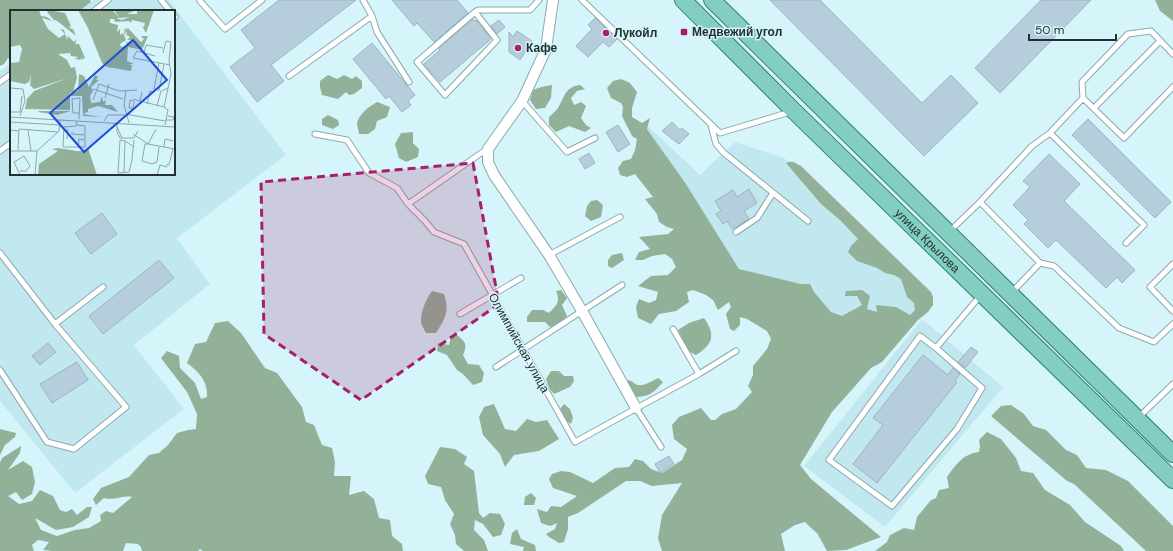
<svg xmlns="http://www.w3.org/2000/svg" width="1173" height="551" viewBox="0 0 1173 551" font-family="'DM Sans',sans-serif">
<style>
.built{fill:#c1e8ee}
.forest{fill:#93b198}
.building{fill:#b6cddc;stroke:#9db3c1}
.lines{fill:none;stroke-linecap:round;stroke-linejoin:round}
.service-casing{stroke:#8ca9ae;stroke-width:7}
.minor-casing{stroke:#8ca9ae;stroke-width:12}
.primary-casing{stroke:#2c8174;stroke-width:18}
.service{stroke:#fff;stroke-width:5}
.minor{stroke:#fff;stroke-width:10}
.primary{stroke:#83cec1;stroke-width:16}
.marked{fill:#a51f6a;fill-opacity:0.2;stroke:#a51f6a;stroke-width:3;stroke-dasharray:8 5;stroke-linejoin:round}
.poi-dot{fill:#a51f6a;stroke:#d6f5fa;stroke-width:1.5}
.labels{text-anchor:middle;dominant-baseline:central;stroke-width:3;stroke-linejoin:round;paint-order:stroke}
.poi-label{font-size:12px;font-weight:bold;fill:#242f31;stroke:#d6f5fa;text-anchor:start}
.street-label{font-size:12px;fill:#242f31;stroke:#d6f5fa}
.inset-road{fill:none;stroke:#8fa6aa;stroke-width:1}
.view{fill:#1d4ed8;fill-opacity:0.15;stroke:#1d4ed8;stroke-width:2}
.inset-edge{fill:none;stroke:#242f31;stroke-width:2}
</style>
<rect width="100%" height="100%" fill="#d6f5fa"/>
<path class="built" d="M94 0H169L286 155 177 238 210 284 134 345 184 409 75 493 0 401V71L11 63V174H174V11H79Z
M649 127 700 175 735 142 784 158 927 289 918 314 872 365 801 284 739 269 686 184 647 129Z
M922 319 1003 387 885 527 804 466Z"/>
<path class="forest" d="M0 0H90L91 2 79 11H11V59L8 58 4 64 0 66Z
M1155 0H1173V21L1160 11Z
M328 75 337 79 344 75 352 79 356 76 362 81V88L354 94 349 95 346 92 338 99 322 95 320 87V81Z
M621 79 630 83 637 92 632 108V117L642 123 650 118 647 129 686 184 739 269 801 284H810L814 292 831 312 842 316 862 305 857 296H845L846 291 862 290 870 296 867 309 877 312 876 305 896 307 910 315 915 310 914 303 907 297 901 279 894 275 885 273 877 268 857 261 848 252 851 246 858 239 840 220 821 204 786 163C792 160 795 163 801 166L931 292 933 297V305L928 312 918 320 882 362 871 368 832 412 800 465 811 479 881 537 846 550 827 551 817 533 810 527 805 522 795 525 781 534 785 551H662L658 538 662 515 682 483 652 486 640 481H626L578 513 568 517V529L564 542 559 543 549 537 546 534 555 529 557 523 550 526 541 523 537 509 547 512 551 506 561 507 577 496 553 488 549 479 552 474 561 471 570 472 593 483 615 468 629 467 635 459 643 461 651 469 662 473 682 460 687 449 674 439 672 425 679 417 701 408 711 420H715L722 414 736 409 752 392 748 386 753 375V366L767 349 771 339 767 331 747 319 740 317V325L734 331 730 329 726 314 731 307 729 302 718 310 713 300 706 295 693 290 687 292 689 302 676 311 659 314 651 324 638 318 636 307 639 299 649 303 656 300 658 292 638 286 651 276 668 275 676 267 672 259 665 254 652 256 643 260H635L639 252 650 249 639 237 668 234 674 229 667 227 659 222 657 214 645 199 653 197 635 174 627 177 620 175 618 168 623 161 631 159 635 150 637 139 632 136 622 116 623 107 621 103 611 98 607 88 613 81Z
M552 85 551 98 545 108 536 109 530 100 533 90 541 87Z
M580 85 585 89 577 91 571 98 574 105 581 102 586 106 581 118 586 125 591 128 585 132 569 126 556 132 549 125V117C552 114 556 111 558 108 565 96 565 87 580 85Z
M377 102 390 107 387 117 377 121 375 129 368 134H359C359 131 357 126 357 124 358 114 370 106 377 102Z
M328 115 338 120 339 125 333 129 322 125V119Z
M413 132V143L419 149 418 157 406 162 399 158 395 144 401 133Z
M597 200 603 205 601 217 591 221 585 216 587 206 591 201Z
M622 253 624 260 612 268 608 266V260L612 255Z
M561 290 567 298 562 305 567 316 559 324 550 327 545 322H527V317L532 310H543L549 313C556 306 561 302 556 291Z
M432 291 444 294C450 311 445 319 436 333H426C424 329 421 325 421 321 421 311 426 299 432 291Z
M704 318C716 335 713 344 696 355L688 351 678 330 689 323Z
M228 321 241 333 265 368 277 373 302 407 306 422 314 425 322 445 332 448 335 462 334 476H351L349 495 364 491 374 499 379 518 390 520 392 536 402 544 403 551H203L200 549 198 551H142L141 547 138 544 126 543 123 551H53L43 550 49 542 38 540 32 545 34 551H0V463L2 458 21 446 20 453 8 470 23 461 32 467 35 482 32 494 22 500 16 492 8 496 19 504 32 501 40 490 53 496 60 510 66 512 72 509 77 515 87 507H92L89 517 73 527 56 530 35 518 41 530 57 536 75 530 89 528 101 521 100 515 106 511 113 513 132 497C123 495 114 501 104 498L96 505 93 499 101 488 129 477 149 455 159 453 168 445 177 433 188 430 196 429 197 414 187 392 161 358 167 351 179 356 180 368 195 383 201 399 207 397C208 381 199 372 187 363L195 344 206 342 215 323Z
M456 334C465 342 468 343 463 355L468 364 479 365 484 373 482 382 473 385 463 374 457 370 447 355 437 351 438 343 449 345 451 336Z
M551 371H559L564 376H573L574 381 570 387 554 394 549 388 546 379Z
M658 378 663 382C653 394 648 397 633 397L625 385 628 380C633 381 634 384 638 385 645 386 652 381 658 378Z
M494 404 505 429 516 431 527 419 536 422 547 420 559 439 539 451 514 455 505 467 500 454 483 435 479 417 484 407Z
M564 404 570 409 573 418 571 424 566 421 560 409Z
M1011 405 1024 414 1033 426 1046 430 1066 450 1077 455 1086 468 1106 470 1128 481 1173 526V551H1146L1074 484 1067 481 991 416 1001 406Z
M0 429 16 433 15 437 5 445 0 455Z
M987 432 1001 439 1016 458 1021 471 1033 473 1045 490 1070 505 1085 522 1121 546 1124 551H875L887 542 890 535 904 528 914 530 917 517 931 500 936 498 939 490 949 488 947 477C956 464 963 454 979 452L980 446 979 440Z
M440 447 455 449 467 457 464 464 474 471 479 513 483 518 490 513 500 514 505 524 501 535 493 537 483 524 475 520 474 530 484 540 488 551H464L456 544 455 535 450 524 454 514 445 500 441 487 428 484 425 476Z
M531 493 536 498 534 505H524L525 497Z
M517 529 521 539 535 545 536 551H523L524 547 510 544 512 533Z"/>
<path class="building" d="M279 0H356L271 65 284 81 257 102 230 67 255 48 241 30Z
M392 0H457L468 13 434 42 417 23 414 26Z
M770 0H820L922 103 951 75 978 103 924 156Z
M1041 0H1091L1000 93 975 68Z
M595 18 617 39 609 47 603 42 588 57 576 46 592 29 588 25Z
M473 19 475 21 476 20 491 39 440 82 424 64 440 50 439 48Z
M499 20 505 27 497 34 491 26Z
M517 31 532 41 520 60 509 52V32L513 37Z
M372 43 415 95 408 101 411 105 402 112 389 96 386 99 353 59Z
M1088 119 1171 202 1155 218 1072 135Z
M672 122 680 130 682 128 689 134 679 144 662 131Z
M618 125 630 144 618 152 606 132Z
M589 153 595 163 585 169 579 159Z
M1049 154 1080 184 1064 201 1135 270 1122 283 1117 277 1106 288 1056 240 1048 248 1024 224 1028 220 1013 205 1030 187 1023 181Z
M749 189 757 203 744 211 749 219 732 229 727 221 723 224 716 214 721 211 715 201 733 190 737 197Z
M102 213 117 234 91 254 75 233Z
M159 260 174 278 103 334 89 316Z
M48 343 56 352 40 365 32 356Z
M971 347 978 352 965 368 958 362Z
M923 355 948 375 953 368 960 374 955 380 957 382 877 483 853 464 883 425 873 418Z
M77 362 88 380 52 403 40 384Z
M669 456 674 464 660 473 655 464Z"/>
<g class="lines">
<defs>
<path id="service" d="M161 0 170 11
M363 0 372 16
M582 0 720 133 790 112
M200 1 225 29 262 0
M94 11 108 0
M475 12 497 40 445 95 417 62 475 12 478 10H530L539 0
M174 16 175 17 174 18
M289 76 372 16 377 32 409 82
M0 82 11 74
M1083 98 1124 138 1173 87
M522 101 567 152 595 138
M1094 108 1160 41
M711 125 716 144 724 153 808 221
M1050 133 1144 225 1126 243
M315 134 347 140 369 173 397 188 408 204 425 221 434 232 464 244 575 442 699 374 736 351
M0 151 11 143
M408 204 487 149
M950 231 980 202
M736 232 757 218 773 193
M0 253 55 324 126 407 74 449 47 442 0 370
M549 255 620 217
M1040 263 980 202 1032 146 1050 133 1083 98 1082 82 1128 34 1151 31 1173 54
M1173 264 1150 287 1173 311
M1012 292 1040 263 1054 266 1119 328 1154 342 1173 324
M460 314 521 278
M55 324 103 287
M673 329 699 374
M936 348 982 388 957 429 892 506 829 460 920 336 936 348 980 296
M496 367 622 285
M636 408 661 447
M1138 418 1173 384"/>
<path id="minor" d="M553 0 546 49 522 101 488 149V162L494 175 549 255 582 311 636 408"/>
<g id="primary">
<path id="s1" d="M683 0 794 111 1173 480"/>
<path d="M712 0 1173 454"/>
</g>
</defs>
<use href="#service" class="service-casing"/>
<use href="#minor" class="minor-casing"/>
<use href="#primary" class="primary-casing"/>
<use href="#service" class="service"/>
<use href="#minor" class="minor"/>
<use href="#primary" class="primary"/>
</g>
<path class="marked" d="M473 163 499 304 361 400 264 334 261 182Z"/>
<g class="poi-dot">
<rect x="680" y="28" width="8" height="8" rx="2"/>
<circle cx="606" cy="33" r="4"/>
<circle cx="518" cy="48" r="4"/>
</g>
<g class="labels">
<g class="poi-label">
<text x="692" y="32">Медвежий угол</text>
<text x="614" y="33">Лукойл</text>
<text x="526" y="48">Кафе</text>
</g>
<g class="street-label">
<text stroke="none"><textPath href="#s1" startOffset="343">улица Крылова</textPath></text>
<text transform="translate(519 343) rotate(61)">Олимпийская улица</text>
</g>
</g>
<g transform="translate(10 10)">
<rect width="165" height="165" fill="#d6f5fa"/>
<path d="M0 0H29L31 6 37 7 42 11 32 8 38 19 49 28 55 24 51 20V19L54 20 57 30 58 26 64 32 67 29 65 34H69L75 48 71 50 72 46 70 50 65 49 68 47 61 46 60 43 48 44 57 50 61 58 65 57 67 68 63 82 68 81 69 64 74 66 79 77 85 65 88 67 86 70H89L81 77 83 81 80 86 81 93 90 92 92 86 93 92 96 90 95 95H102L108 102 88 96 78 99V102L73 104 91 107 73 106 72 86H61L63 82 60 83V100L15 99 17 89 24 81 58 68 24 79 20 75 21 65 19 72 15 74 0 71V53L9 52 12 39 10 35 0 37ZM39 0 55 3 61 16 58 17 62 18 60 19H63L66 26 46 10 43 11 44 10 37 2ZM68 0H102L110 8H106L112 10 119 7 110 8 104 0H117L124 2 118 3 119 4H127V0H144L136 23 132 16 134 17 135 13 122 10 121 13 119 11 105 12 104 9H100V13L108 15 107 22 110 19V25L113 23 114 25 116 30 110 34 111 37 117 35 116 31 118 33 121 30H117L120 27 115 24H117L116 21 115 24 114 23 115 18 118 20 117 17 131 32 134 29 131 26H138L132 40 118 37 117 51 124 54H118L122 55 121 61 97 57 92 53 78 18ZM61 101 47 105 28 102 29 101ZM48 138 67 141H75L78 138 87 165H28L29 154 48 141 42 139Z" fill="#93b198"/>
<path class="inset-road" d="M134 43 136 35 153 38M153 43 156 31 161 32 159 51 161 64 154 97M145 46 127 41 123 48 160 55M149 53 144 79 149 80 154 54M0 78 13 79 15 91 10 106M83 79 113 89M116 80 114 95 119 113M95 88 99 74M123 89 130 91 132 82M83 90 89 74 109 81 127 80M130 91 154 97M137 94 140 81 143 82M147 96 151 81 158 78M154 97 158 100 155 115M0 102H10L12 86M69 103H63L62 89 70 88 69 109M119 105 123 98 124 93V91L120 90 119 98H123M0 107 165 117M156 110H163L164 107 158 106M94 111 98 105H121L155 111M0 112 50 115M107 114V122L110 128H124L128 121M67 115 75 116V137H53L54 117 66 116 67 111M107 117 112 128M146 119 138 134H135L132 151 142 154 147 152 149 137M18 120 21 141M54 120H58L57 129M62 122V124L74 125M123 124 138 134 165 139M0 127V120L8 121M124 137 115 131 110 130 108 163 119 162 122 150 124 130M154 137 155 129 163 131M68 138 69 129 74 130M8 140 9 119 48 122M0 141H27M156 155H159L163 139M114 162 115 131M10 165 4 152 14 146 20 156 16 161H10M25 165 27 141 49 121 50 110M147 165 150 155 157 157"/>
<path class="view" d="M123 30 157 70 74 142 40 103Z"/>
<rect width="165" height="165" class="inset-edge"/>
</g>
<path d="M1029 34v6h87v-6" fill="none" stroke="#242f31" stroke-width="2"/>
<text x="1035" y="34" font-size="12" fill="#242f31" stroke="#d6f5fa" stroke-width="3" paint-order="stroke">50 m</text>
</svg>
